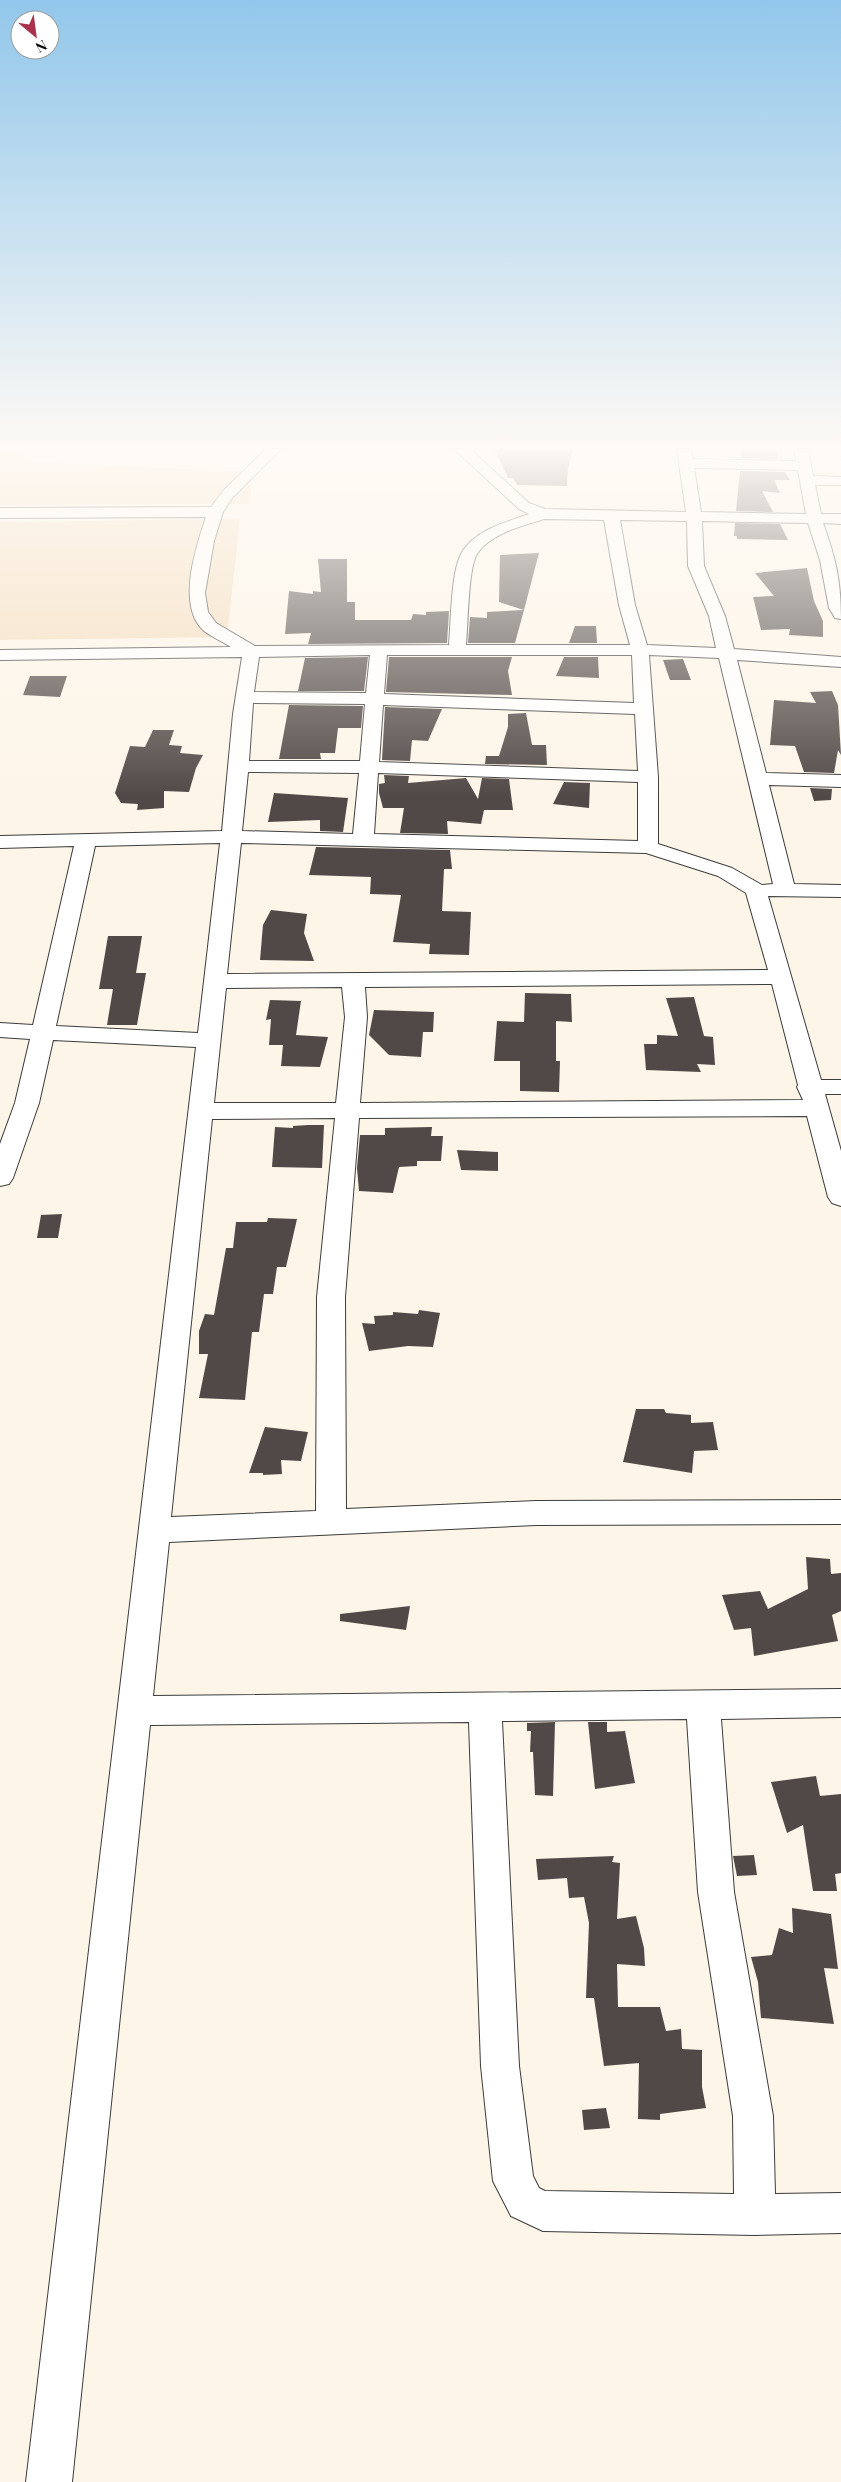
<svg xmlns="http://www.w3.org/2000/svg" width="841" height="2482" viewBox="0 0 841 2482" font-family="'Playfair Display',serif">
<style>
.sand{fill:#f3dbb9}
.building{fill:#514947}
.lines{fill:none;stroke-linecap:round;stroke-linejoin:round}
.street-casing{stroke:#3c3c3c;stroke-width:2}
.street{fill:#fff;fill-rule:evenodd}
</style>
<rect width="100%" height="100%" fill="#fdf5e8"/>
<path class="sand" d="M0 449H25L24 462 254 472 249 504 0 505Z
M240 519 227 637 0 640V522Z"/>
<path class="building" d="M494 449H573L568 468 567 486 517 485 513 478H508Z
M742 449 776 450 778 459 741 458Z
M740 471 785 472 790 480H774L780 493 762 491 773 512 736 511Z
M735 523 780 524 788 540 737 539V536H734Z
M539 553 524 610 499 602 500 555Z
M318 559H347V602H355V620H411L413 614 426 615V612L449 611 447 643 308 644 311 633 285 634 289 591 313 594V591L321 592Z
M807 568 814 601 823 621V637L789 635 790 629 761 630 753 597 774 596 755 573Z
M524 610 515 643H468L470 617 487 618V612Z
M575 626H596L597 643H569Z
M368 657 364 691H298L305 658Z
M389 657H512L508 671 512 695 386 692Z
M564 657H598L599 678 556 676Z
M683 659 691 680H670L663 660Z
M30 676H67L60 697 23 695Z
M832 691 838 705 841 755 838 750 834 773 804 772 795 746 770 745 774 700 816 703 810 692Z
M289 705 363 706 361 728H338L335 753H320L321 759H279Z
M385 707 442 709 428 741 412 740 410 761 382 760Z
M526 713 532 745H546L547 765 485 764 486 756H499L508 727V714Z
M153 730H174L169 745 182 746 180 753 203 755 196 768 189 792 164 791V808L137 810 138 804 121 803 115 793 130 746 145 747Z
M384 775 409 776 408 783 466 778 478 799 482 778 509 779 513 810H484L481 824 447 821 448 834 400 833 404 808H383L379 793V784L385 783Z
M564 782 590 783 589 808 553 804Z
M810 788 832 789 831 800 814 801Z
M274 793 348 798 343 832 320 831V820L268 822Z
M316 847 450 850 452 869H444L442 911 471 912 469 955 429 954 430 944 393 942 401 895 370 894 371 877 309 875Z
M271 910 307 914 304 933 314 961 260 960 263 925Z
M108 936H142L136 973H146L137 1025H107L113 989H99Z
M525 993 571 994 572 1022 556 1021V1061H560L559 1092 520 1091V1061H494L497 1021 524 1022Z
M694 997 704 1036 713 1037 715 1065 697 1064 701 1072 646 1070 644 1044H657V1035L678 1036 666 998Z
M270 1000 301 1001 296 1035 328 1037 320 1067 281 1066 283 1045H269L271 1019 266 1020Z
M374 1010 434 1012 433 1032H423L421 1057 389 1055 369 1035Z
M308 1125H324L322 1168 272 1167 275 1127 293 1128V1126Z
M432 1127 431 1136H443L441 1161H417V1166L399 1167 393 1193 359 1191 357 1168 360 1135H385V1128Z
M457 1150 498 1152V1171L461 1170Z
M62 1214 58 1238H37L41 1215Z
M268 1218 297 1219 286 1267H277L273 1294H264L259 1332H252L245 1400 199 1398 208 1354H199V1331L205 1314 214 1315 226 1248H233L236 1222H267Z
M419 1310 440 1313 433 1347 408 1346 369 1351 362 1323 375 1324 374 1316 393 1315V1312L418 1314Z
M636 1409H664L666 1413 691 1415V1423L713 1422 718 1450 694 1451 692 1473 623 1462Z
M265 1427 308 1432 301 1461 281 1460 282 1474 263 1475V1473H249Z
M806 1557 830 1559 831 1574 841 1573V1611L832 1615 838 1641 754 1656 751 1628 734 1630 722 1595 760 1591 768 1609 808 1589Z
M410 1606 406 1630 340 1621V1614Z
M555 1722 553 1796 535 1795 533 1752H530L531 1731H527V1723Z
M588 1722H607V1732L625 1731 635 1783 595 1789Z
M816 1776 820 1796 841 1794V1873L835 1874 837 1891H813L803 1825 787 1833 771 1782Z
M754 1855 757 1875 737 1876 733 1856Z
M614 1856 612 1862 620 1863 617 1919 636 1916 644 1948 645 1966 617 1964 618 2007H660L666 2031 681 2029 682 2049 702 2050V2087L706 2108 660 2114V2120L638 2119 639 2063 604 2066 594 1998H586L589 1923 584 1897 569 1898 567 1878 538 1880 536 1859Z
M792 1908 831 1914 838 1969 824 1968 834 2024 761 2018 758 1982 751 1957 772 1955 779 1928 793 1933Z
M606 2108 610 2128 584 2130 582 2110Z"/>
<g class="lines">
<defs>
<path id="street" d="M266 449H281L233 497 223 512 214 541 205 593 208 612 216 623 255 646 449 645C451 622 451 573 461 554 474 530 506 522 529 514L519 509 454 449H470L529 503 545 509 686 512 677 449H691L693 459 796 461 794 449H808L813 476 841 477V485H815L821 514H841V524L823 523C836 559 841 581 841 619L835 618 829 608 820 560 808 523 702 521 704 566 725 616 734 649 841 657V667L737 660 766 773 841 775V787L769 785 794 884 841 885V897L768 896 821 1080H841V1094H825L841 1151V1206L832 1203 828 1197 807 1116 359 1118 345 1297 346 1509 536 1501 841 1500V1524L536 1525 169 1542 153 1696 841 1689V1717L721 1719 734 1892 773 2116 775 2194 841 2193V2233L755 2235 543 2231 511 2216 493 2181 481 2066 469 1722 150 1725 72 2482H26L196 1047 53 1040 39 1103 13 1178 9 1184 0 1186V1144L15 1103 30 1039 0 1037V1023L33 1025 74 846 0 848V836L222 831 233 714 242 657 0 660V650L231 647C223 642 212 637 204 631 176 606 196 547 206 517L0 518V508L211 507 223 491ZM694 468 798 470 806 514 701 512ZM544 519 604 520 619 605 630 645H466C468 625 468 569 477 554 491 533 523 526 544 519ZM620 520 687 521 688 566 709 616 716 648 647 645 635 605ZM370 655 366 693 254 692 259 657ZM387 655H632L634 703 384 694ZM649 655 719 658 773 884 762 885 732 868 658 844V777ZM253 703 365 704 360 761H249ZM383 705 635 714 638 771 379 762ZM248 772 359 773 353 834 242 831ZM378 773 638 782V841L374 834ZM220 843 198 1033 56 1026 95 846ZM241 843 646 853 718 876 746 893 768 970 227 974ZM772 984 798 1085 797 1087 803 1100 360 1103 367 1017 365 987ZM342 987 345 1017 336 1103H214L226 988ZM335 1118 317 1297 316 1511 171 1517 212 1119ZM687 1719 698 1892 733 2116 734 2194 545 2191 539 2188 533 2176 519 2066 502 1721Z"/>
</defs>
<use href="#street" class="street-casing"/>
<use href="#street" class="street"/>
</g>
<linearGradient id="sky" x2="0" y2="1"><stop stop-color="#92c7eb"/><stop offset="0.56" stop-color="#fefaf5"/><stop offset="1" stop-color="#fefaf5" stop-opacity="0"/></linearGradient>
<rect width="841" height="797" fill="url(#sky)"/>
<g transform="translate(35 35) rotate(151)"><circle r="24" fill="#ffffff" stroke="#9d9d9d"/>
<path d="M0-4L9 19L0 12L-9 19Z" fill="#aa314e"/>
<text y="-8" font-size="14" font-weight="bold" text-anchor="middle" fill="#090909">N</text>
</g>
</svg>
